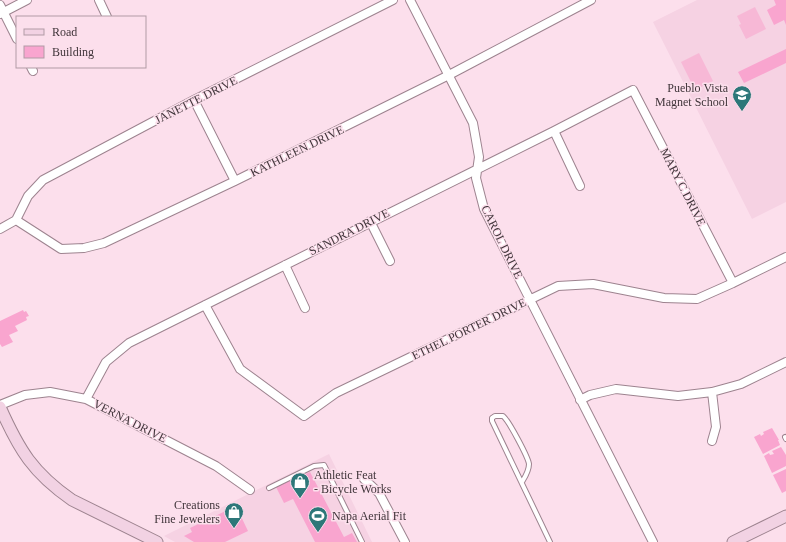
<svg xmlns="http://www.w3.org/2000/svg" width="786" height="542" viewBox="0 0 786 542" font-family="Georgia,serif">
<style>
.built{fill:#f6d2e3}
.green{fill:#f7b8d6}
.building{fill:#f9a5cf}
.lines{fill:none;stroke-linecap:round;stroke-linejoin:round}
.lane-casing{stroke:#9d838f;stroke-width:6}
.street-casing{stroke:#9d838f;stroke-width:10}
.secondary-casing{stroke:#9d838f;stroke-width:13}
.lane{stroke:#fff;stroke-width:4}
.street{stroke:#fff;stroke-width:8}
.secondary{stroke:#f2d2e3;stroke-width:11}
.labels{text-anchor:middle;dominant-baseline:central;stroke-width:3;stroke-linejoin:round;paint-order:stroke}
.poi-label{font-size:12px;fill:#40353a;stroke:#fcdfec;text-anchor:end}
.street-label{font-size:12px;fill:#40353a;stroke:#fcdfec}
</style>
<rect width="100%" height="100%" fill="#fcdfec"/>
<path class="built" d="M697 0H786V202L752 219 653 22Z
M329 454 372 542H175L164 536Z"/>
<path class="green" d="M755 7 766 29 746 39 739 25 741 24 737 16Z
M699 53 713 81 695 90 681 62Z"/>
<path class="building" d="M774 0H786V25L784 20 774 25 767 10 776 5Z
M786 49V63L744 83 738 72Z
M23 310 24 312 26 311 29 316 26 317 27 320 15 326 18 331 9 335 13 342 2 347 0 344V321Z
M772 428 779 440H778L780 445 763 454 754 437 760 434 761 436 764 434 763 432Z
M781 447 786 455V466L772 473 764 456 769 453 770 455 774 454 772 451Z
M786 469V491L782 493 773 475Z
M310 472 344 537 352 533 357 542H315L293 499 284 503 276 487Z
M236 506 248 531 225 542H194L184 536 192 532 190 528Z"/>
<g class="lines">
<defs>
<path id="lane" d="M785 437 786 439
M522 482C525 477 529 471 529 464 528 457 509 421 503 416H495L492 418V421L550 542
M269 488 314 466 324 465 362 542"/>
<path id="street" d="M99 0 107 17
M410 0 473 123 479 157 476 178 484 209 653 542
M0 5 17 39
M0 14 27 0
M31 67 33 71
M194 100 235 181
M554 131 580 186
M16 220 28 196 43 180 194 100 393 0
M370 221 390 261
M0 229 16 220 61 249 84 248 104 243 235 181 449 75 591 0
M285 265 305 308
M205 305 240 369 304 416 336 393 558 286 593 284 664 298 697 299 733 283 786 257
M712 392 716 427 712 441
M86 399 106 362 129 343 554 131 633 90 733 283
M580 400 590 395 616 389 678 396 712 392 741 384 786 362
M0 405 25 395 50 392 86 399 216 466 250 490
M364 479 379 493 405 542"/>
<path id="secondary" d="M0 407C19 450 33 473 72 500L157 542
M733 542 786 516"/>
</defs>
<use href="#lane" class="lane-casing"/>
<use href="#street" class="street-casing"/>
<use href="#secondary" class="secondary-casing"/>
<use href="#lane" class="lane"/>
<use href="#street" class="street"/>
<use href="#secondary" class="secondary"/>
</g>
<defs>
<symbol id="school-pin" viewBox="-11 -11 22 30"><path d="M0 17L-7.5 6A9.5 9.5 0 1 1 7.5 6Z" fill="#2d7779" stroke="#fcdfec"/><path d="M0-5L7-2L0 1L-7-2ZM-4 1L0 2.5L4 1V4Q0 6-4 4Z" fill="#fff"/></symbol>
<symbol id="shop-pin" viewBox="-11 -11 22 30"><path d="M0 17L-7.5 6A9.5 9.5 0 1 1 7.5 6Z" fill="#2d7779" stroke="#fcdfec"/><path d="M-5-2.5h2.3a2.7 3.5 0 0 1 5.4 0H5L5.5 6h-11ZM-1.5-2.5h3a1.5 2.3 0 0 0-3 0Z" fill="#fff"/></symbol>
<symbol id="stadium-pin" viewBox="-11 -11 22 30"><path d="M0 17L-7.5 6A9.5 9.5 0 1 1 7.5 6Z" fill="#2d7779" stroke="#fcdfec"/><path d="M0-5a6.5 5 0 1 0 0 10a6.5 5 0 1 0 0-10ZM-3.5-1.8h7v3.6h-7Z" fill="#fff"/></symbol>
</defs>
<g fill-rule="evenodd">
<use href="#school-pin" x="731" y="84" width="22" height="30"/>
<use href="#shop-pin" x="289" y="471" width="22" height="30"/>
<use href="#shop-pin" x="223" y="501" width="22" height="30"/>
<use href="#stadium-pin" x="307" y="505" width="22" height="30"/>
</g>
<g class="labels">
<g class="poi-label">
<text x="728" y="88">Pueblo Vista<tspan x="728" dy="14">Magnet School</tspan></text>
<text x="314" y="475" text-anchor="start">Athletic Feat<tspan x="314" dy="14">- Bicycle Works</tspan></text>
<text x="220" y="505">Creations<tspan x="220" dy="14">Fine Jewelers</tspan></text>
<text x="332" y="516" text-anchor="start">Napa Aerial Fit</text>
</g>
<g class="street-label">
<text transform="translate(196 100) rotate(-27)">JANETTE DRIVE</text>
<text transform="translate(297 151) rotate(-26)">KATHLEEN DRIVE</text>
<text transform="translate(683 187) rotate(63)">MARY C DRIVE</text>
<text transform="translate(349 232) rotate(-27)">SANDRA DRIVE</text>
<text transform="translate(502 242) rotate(64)">CAROL DRIVE</text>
<text transform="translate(469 329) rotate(-26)">ETHEL PORTER DRIVE</text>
<text transform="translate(130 421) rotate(27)">VERNA DRIVE</text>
</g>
</g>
<rect x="16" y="16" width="130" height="52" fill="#fcdfec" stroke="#b19ba5"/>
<rect x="24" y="29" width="20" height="6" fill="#f2d2e3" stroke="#b19ba5"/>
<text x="52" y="36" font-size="12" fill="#40353a">Road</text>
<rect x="24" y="46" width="20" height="12" fill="#f9a5cf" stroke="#b19ba5"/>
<text x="52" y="56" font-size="12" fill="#40353a">Building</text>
</svg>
